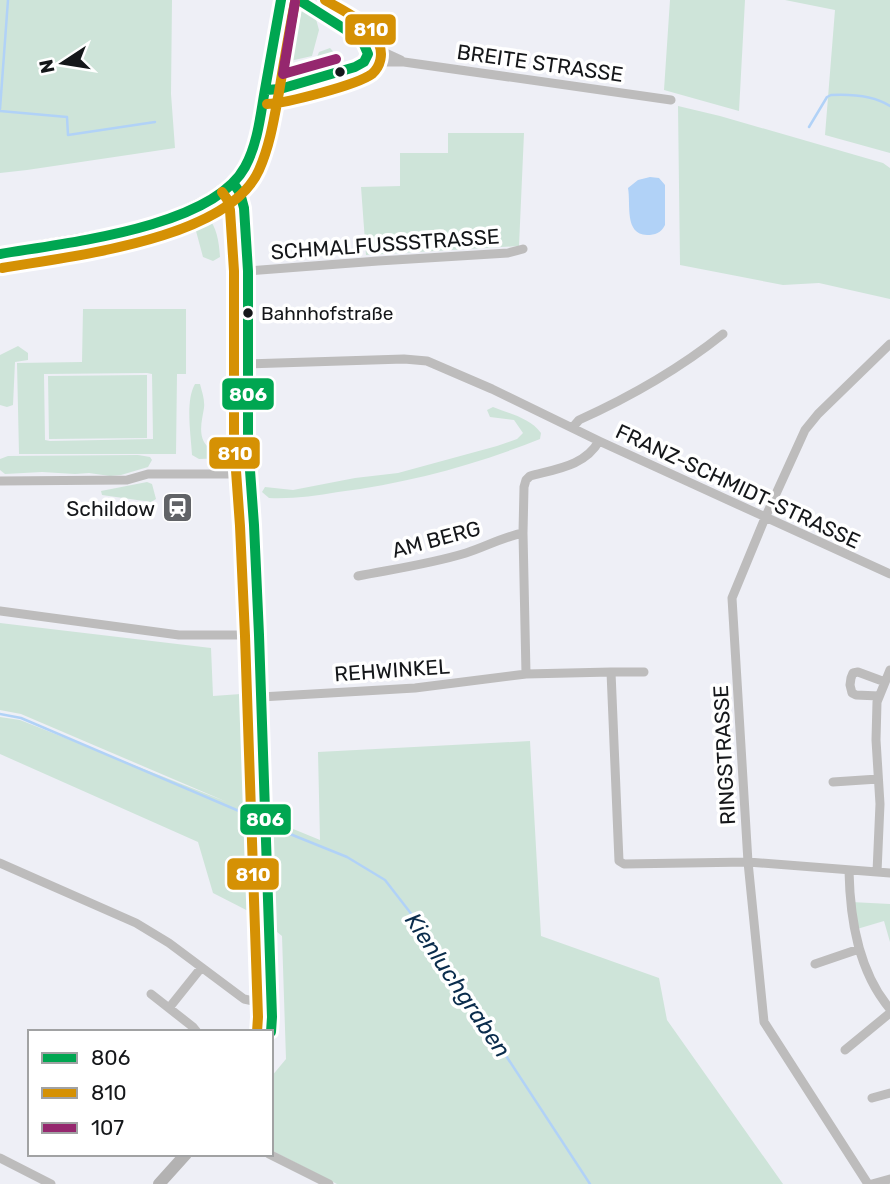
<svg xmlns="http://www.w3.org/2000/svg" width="890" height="1184" viewBox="0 0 890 1184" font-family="Rubik,sans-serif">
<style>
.green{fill:#cee4d9;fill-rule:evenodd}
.water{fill:#b1d2f7}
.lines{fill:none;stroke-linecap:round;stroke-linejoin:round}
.stream{stroke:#b1d2f7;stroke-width:2.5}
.street{stroke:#bdbcbc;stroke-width:9}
.secondary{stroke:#b3b2b2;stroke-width:12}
.primary{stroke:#adabaa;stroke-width:14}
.bus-1-casing{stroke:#fff;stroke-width:16}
.bus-2-casing{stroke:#fff;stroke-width:16}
.bus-3-casing{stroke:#fff;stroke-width:16}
.bus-1{stroke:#00a651;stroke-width:10}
.bus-2{stroke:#d59104;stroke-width:10}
.bus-3{stroke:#95276e;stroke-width:10}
.bus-dot{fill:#15171a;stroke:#fff;stroke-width:2.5}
.labels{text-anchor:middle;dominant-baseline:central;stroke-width:7;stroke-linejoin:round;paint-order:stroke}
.bus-label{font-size:19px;fill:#15171a;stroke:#fff;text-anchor:start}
.street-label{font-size:21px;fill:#15171a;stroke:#fff}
.poi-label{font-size:21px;fill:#15171a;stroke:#fff;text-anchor:end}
.water-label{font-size:23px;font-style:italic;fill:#0a2c4c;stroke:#fff}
.line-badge{stroke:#fff;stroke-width:2.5}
.badge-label{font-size:19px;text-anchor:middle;font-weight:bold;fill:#fff}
</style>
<rect width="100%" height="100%" fill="#eeeff6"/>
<path class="green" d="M0 0H172L171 94 175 148 27 170 0 173Z
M670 0H745L739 111 664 90Z
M785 0H890V153L825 135 835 10Z
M297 6 316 19 319 30 312 56 281 63 291 8Z
M330 48 342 61 312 70 319 52Z
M678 106 720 116 883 163 890 168V299L819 283 783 285 680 265Z
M448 133H524L519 246 366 255 361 187 400 186V153H448Z
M199 216H207C217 227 219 242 220 257L213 261 203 257 196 231 195 219Z
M83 309H186V374H177L176 454H19L17 363 82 362ZM147 373 152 374 153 439 50 441 45 440 44 374Z
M18 346 28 353V360L15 362 13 405 7 407 0 405V355Z
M147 375V438L49 439 48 376Z
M195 384H200C202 392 205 400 204 408 202 420 197 437 208 447H225L231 449 230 456 227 458 199 459 192 455C191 435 185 401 195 384Z
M493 407C510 414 530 418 541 433L540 439C475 465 408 483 338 492 315 496 292 499 269 498L262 492 265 487 293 490 355 478 398 473 497 446 517 439 523 433 514 420 490 417 487 410Z
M138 455 150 457 152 460 148 467 121 475 110 476 89 473 75 474 42 472 5 474 0 470V459L8 456Z
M147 482 152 484 156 499 151 502 102 495 101 491Z
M0 623 211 648 213 696 255 693 264 817 320 840 318 752 530 741 541 936 659 978 667 1020 783 1184H337L271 1150V1077L286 1059 282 936 256 915 213 893 198 842 0 754V717L20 720 227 802 21 714 0 710Z
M851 902 890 904V942L884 921 857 929Z"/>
<path class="water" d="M650 177 659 178 665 185V225C661 233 655 235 647 235 624 234 631 205 628 188L638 180Z"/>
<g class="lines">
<path class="stream" d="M0 109 8 0
M0 111 67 117 68 135 155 122
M809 127 827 97 831 95C851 94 873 95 890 106
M0 714 21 718 246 814
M285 832 347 857 385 880 423 929 590 1184"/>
<path class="street" d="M299 0 362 40 368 54 364 62
M364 43 401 60
M266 90 280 89 355 67 364 62H404L671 100
M248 271 378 261 508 253 523 249
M248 364 404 359 427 361 492 389 599 441 890 574
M573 427 579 420C630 397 679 369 723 334
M0 481 127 480 148 474H250
M358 576C394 569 430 564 466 553 485 547 503 537 523 533
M0 611 179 635H259
M611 672H644
M526 674 523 533 524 487 526 480 530 476C556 469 585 466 599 441
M879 696 856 695 852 693 850 685 851 678 853 673 858 672 885 682
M261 697 415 688 526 674 611 672 619 861 624 864 748 862 890 873
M833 782 878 779
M0 863 136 923 169 943 244 999 258 1002H271
M849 871C850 919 858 971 890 1009
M877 872 880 804 876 740 877 702 890 670
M815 964 859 949
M151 994 193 1027 197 1032
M169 1008 201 968
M845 1050 890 1013
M872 1098 890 1093
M269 1154 329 1184
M0 1158 51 1184
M868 1184 764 1022 748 862 732 598 765 518 805 430 818 414 890 344
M872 1184 890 1179"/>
<path class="secondary" d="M234 184 240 193 244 208 248 271V443L254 525 259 635 272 1017 271 1034
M159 1184 186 1154"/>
<path class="primary" d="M0 254 122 233 146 227 181 214 208 201 234 184 246 166 256 139 281 0"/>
<defs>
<path id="bus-1" d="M266 90 280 89 355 67 364 62 368 54 362 40 299 0
M234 184 240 193 244 208 248 271V443L254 525 259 635 272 1017 271 1032
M0 254C64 243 212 228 245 167 257 145 260 119 264 95 270 63 275 32 281 0"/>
<path id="bus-2" d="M267 104C287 103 357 85 372 74 381 66 383 54 379 44 377 39 375 33 371 30 361 19 338 8 325 0
M222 192 227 199 230 210 234 271V443L240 526 245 636 258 1017 257 1032
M2 268C70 256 228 240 259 170 270 145 274 119 279 92 284 62 289 32 295 2"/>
<path id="bus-3" d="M295 2 283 74 336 59"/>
</defs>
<use href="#bus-1" class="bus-1-casing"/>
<use href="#bus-2" class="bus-2-casing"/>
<use href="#bus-3" class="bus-3-casing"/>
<use href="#bus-1" class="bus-1"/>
<use href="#bus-2" class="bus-2"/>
<use href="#bus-3" class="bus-3"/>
</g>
<defs>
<symbol id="station-square" viewBox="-11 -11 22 22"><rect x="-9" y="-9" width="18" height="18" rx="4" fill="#616367" stroke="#fff"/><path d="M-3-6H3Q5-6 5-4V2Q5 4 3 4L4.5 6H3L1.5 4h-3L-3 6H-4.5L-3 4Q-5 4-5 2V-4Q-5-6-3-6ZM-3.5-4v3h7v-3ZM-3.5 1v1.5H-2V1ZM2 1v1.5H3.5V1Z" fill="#fff"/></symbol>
</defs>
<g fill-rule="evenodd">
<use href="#station-square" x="160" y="490" width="35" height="35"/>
</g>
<g class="bus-dot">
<circle cx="340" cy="72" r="6"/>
<circle cx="248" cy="313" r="6"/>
</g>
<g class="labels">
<g class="bus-label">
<text x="261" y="313">Bahnhofstraße</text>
</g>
<g class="street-label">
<text transform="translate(540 63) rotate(8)">BREITE STRASSE</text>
<text transform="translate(385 244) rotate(-4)">SCHMALFUSSSTRASSE</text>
<text transform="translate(738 486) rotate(25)">FRANZ-SCHMIDT-STRASSE</text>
<text transform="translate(436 539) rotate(-15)">AM BERG</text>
<text transform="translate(392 670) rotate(-4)">REHWINKEL</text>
<text transform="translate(724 755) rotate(-93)">RINGSTRASSE</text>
</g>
<g class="poi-label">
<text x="155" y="508">Schildow</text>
</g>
<g class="water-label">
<text transform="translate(458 985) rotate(56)">Kienluchgraben</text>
</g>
</g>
<g class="line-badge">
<rect x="344" y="13" width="53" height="33" rx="7" fill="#d59104"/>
<rect x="221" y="377" width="54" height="34" rx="7" fill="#00a651"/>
<rect x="208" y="436" width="53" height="34" rx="7" fill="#d59104"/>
<rect x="239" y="803" width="53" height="33" rx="7" fill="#00a651"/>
<rect x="226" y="857" width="54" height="34" rx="7" fill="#d59104"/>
</g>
<g class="badge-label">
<text x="371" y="36">810</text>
<text x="248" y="401">806</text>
<text x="235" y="460">810</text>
<text x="265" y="826">806</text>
<text x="253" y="881">810</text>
</g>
<rect x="28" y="1030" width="245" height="126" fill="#ffffff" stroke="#a1a2a3" stroke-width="2"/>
<rect x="42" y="1053" width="35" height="10" fill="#00a651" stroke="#a1a2a3" stroke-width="2"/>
<text x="91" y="1065" font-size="21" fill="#15171a">806</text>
<rect x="42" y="1088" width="35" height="10" fill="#d59104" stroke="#a1a2a3" stroke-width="2"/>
<text x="91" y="1100" font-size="21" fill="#15171a">810</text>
<rect x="42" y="1123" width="35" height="10" fill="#95276e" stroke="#a1a2a3" stroke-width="2"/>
<text x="91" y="1135" font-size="21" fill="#15171a">107</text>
<g transform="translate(63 63) rotate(258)" stroke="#ffffff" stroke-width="5" paint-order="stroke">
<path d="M0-5L12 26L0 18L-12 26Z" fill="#15171a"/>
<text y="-10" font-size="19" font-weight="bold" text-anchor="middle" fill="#15171a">N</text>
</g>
</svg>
